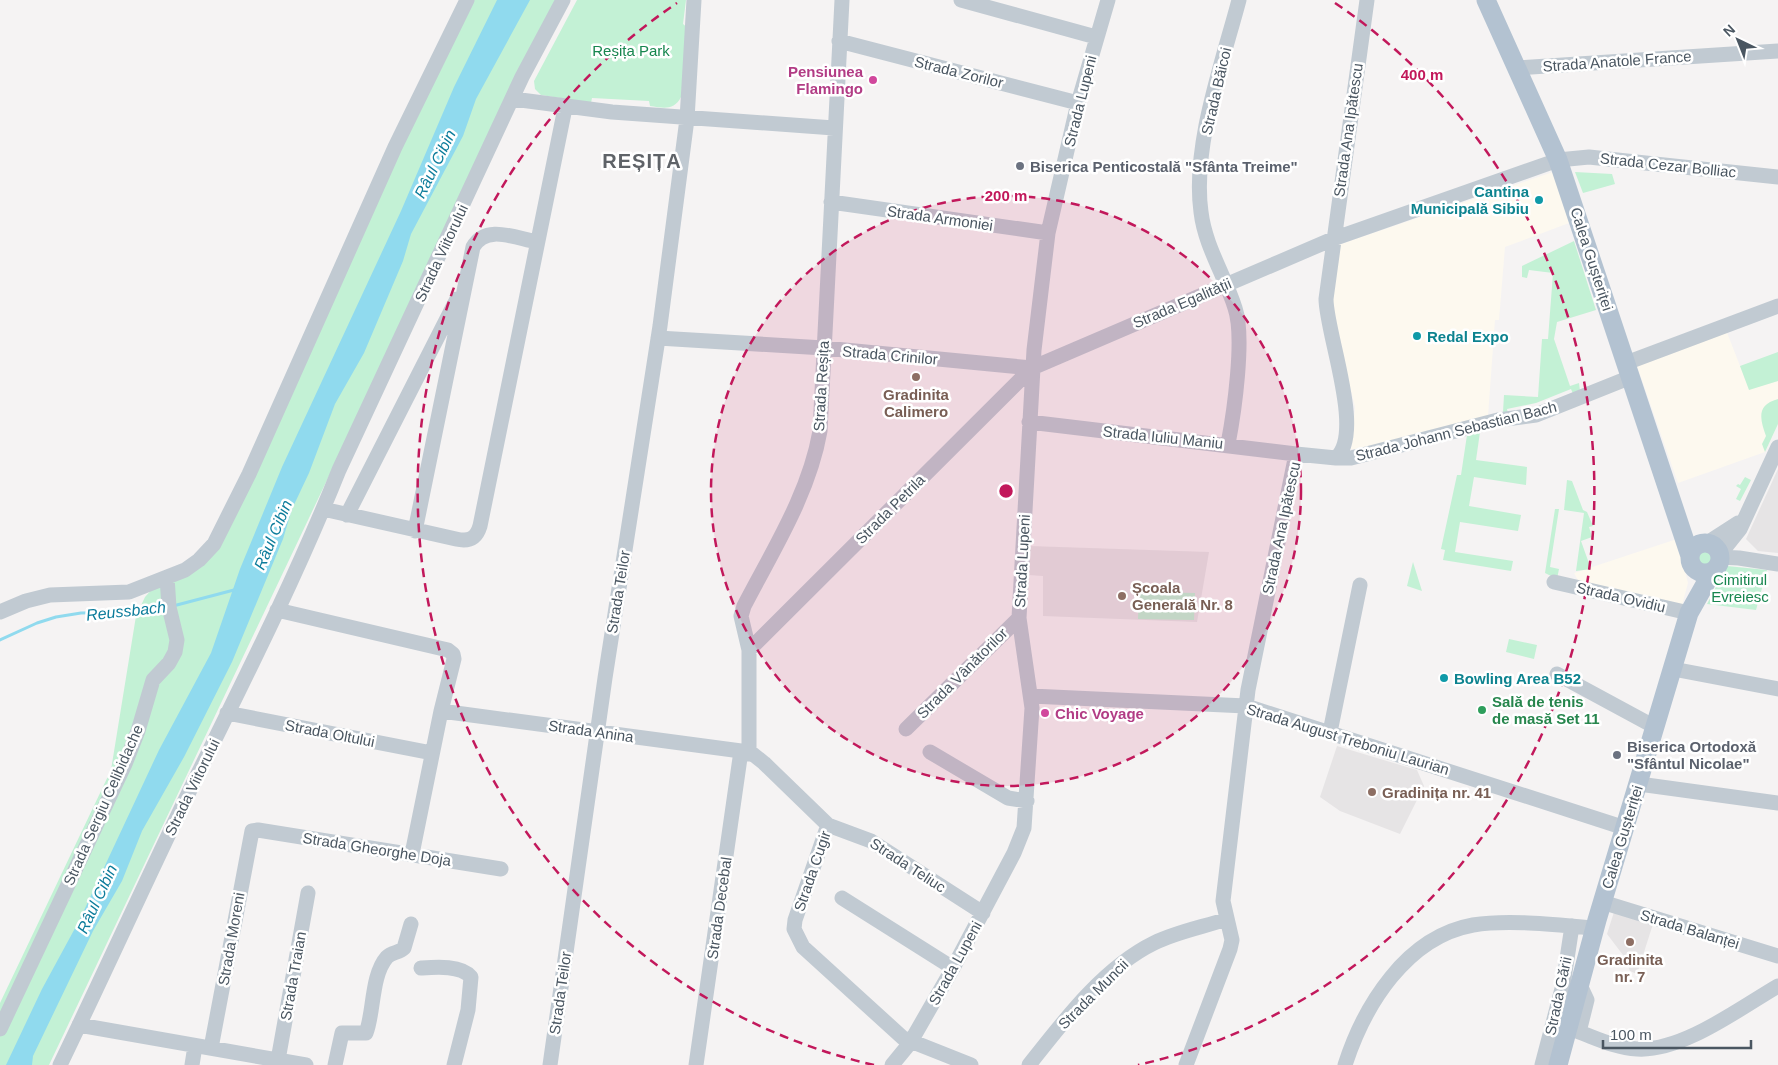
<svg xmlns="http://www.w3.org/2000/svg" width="1778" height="1065" viewBox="0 0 1778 1065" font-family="Arial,sans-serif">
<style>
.commercial{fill:#fdf9ef}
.education{fill:#e6e4e5}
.green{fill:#c3f1d5}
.water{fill:#90daee}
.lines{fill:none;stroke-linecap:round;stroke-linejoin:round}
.stream{stroke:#90daee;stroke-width:3}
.minor{stroke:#c1cad2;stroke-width:15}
.major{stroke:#b3c2d1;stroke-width:19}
.ring{fill:none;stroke:#c2185b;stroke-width:2.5;stroke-dasharray:9 6}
.hotel-dot{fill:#d1479c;stroke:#fff;stroke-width:2}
.worship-dot{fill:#6b7280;stroke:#fff;stroke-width:2}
.culture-dot{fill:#0f9aa8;stroke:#fff;stroke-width:2}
.education-dot{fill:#8d6e63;stroke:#fff;stroke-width:2}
.leisure-dot{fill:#2e9e5b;stroke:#fff;stroke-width:2}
.labels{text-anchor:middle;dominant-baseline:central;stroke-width:5;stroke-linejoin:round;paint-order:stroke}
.park-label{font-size:15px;fill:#17864f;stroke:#fff}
.street-label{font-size:15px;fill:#4a5661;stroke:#fff}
.hotel-label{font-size:15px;font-weight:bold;fill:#b23c85;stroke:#fff;text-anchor:end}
.worship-label{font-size:15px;font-weight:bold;fill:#5b616d;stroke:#fff;text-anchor:start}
.culture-label{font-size:15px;font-weight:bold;fill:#0d838f;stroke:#fff;text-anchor:start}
.education-label{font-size:15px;font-weight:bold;fill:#785e54;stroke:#fff}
.leisure-label{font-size:15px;font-weight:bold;fill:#27864d;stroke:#fff;text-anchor:start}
.water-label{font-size:16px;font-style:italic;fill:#0c7c9b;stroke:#fff}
.district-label{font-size:20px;font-weight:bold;letter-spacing:1px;fill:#5f6368;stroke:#fff}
.centre{fill:#c2185b;stroke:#fff;stroke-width:2.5}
.ring-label{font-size:15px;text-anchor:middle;font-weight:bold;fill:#c2185b;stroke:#fff;stroke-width:5;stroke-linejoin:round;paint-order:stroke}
</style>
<rect width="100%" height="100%" fill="#f5f3f3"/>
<path class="commercial" d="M1553 172 1569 223 1505 247 1499 320H1495L1488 416 1360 450 1351 449 1355 407 1331 310 1338 245Z
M1726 330 1749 389 1778 381V424L1765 452 1678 483 1636 363Z
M1677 539 1688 583 1682 605 1580 584 1574 573Z"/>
<path class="education" d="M1778 469V553L1758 551 1746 539Z
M1029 546 1209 552 1197 622 1043 616V576L1029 575Z
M1337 746 1417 770 1424 786 1400 834 1340 811 1320 797Z
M1614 912 1653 924 1637 974 1630 971 1623 955 1607 934Z"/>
<path class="green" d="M474 0H558L482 154 49 1065H0V1003L111 770 136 616 145 597 154 587 208 549 457 30Z
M577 0H686L683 24 688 28 681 97C674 111 663 108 650 106L649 101 592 98 591 103 541 95 535 89 534 81Z
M1575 172 1612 174 1615 184 1583 193Z
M1574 241 1596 310 1557 322 1554 339 1570 386 1579 383 1580 391 1574 396 1571 389 1536 403 1507 409 1509 418 1503 412 1504 395 1538 397 1542 339H1548L1553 273 1529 270 1527 278 1522 277V266Z
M1778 352V381L1749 390 1740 366Z
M1778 399V424L1765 452 1762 444 1766 436C1760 419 1756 405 1778 399Z
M1480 432 1476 460 1527 467 1526 485 1474 477 1469 506 1521 515 1518 531 1460 522 1455 552 1513 561 1511 571 1443 560 1445 550 1441 549 1457 475H1461L1467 435Z
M1745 477 1751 480 1740 501 1736 499 1741 489 1736 486 1738 484 1740 485Z
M1567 480 1572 481 1583 510 1587 512 1593 526 1589 527 1592 537 1581 541 1591 569 1576 571 1584 513 1564 510Z
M1555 509H1559L1550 567 1559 569 1557 579 1545 573Z
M1697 559a8 8 0 1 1 16 0a8 8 0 1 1-16 0Z
M1413 562 1422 591 1407 586Z
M1727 566 1767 570 1756 610 1707 604Z
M1139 592 1195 593 1194 620 1138 619Z
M1509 639 1537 645 1534 659 1506 652Z"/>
<path class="water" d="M497 0H530L476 99 463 136 411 234 403 261 364 353 335 404 309 473 292 509 283 539 232 662 184 757 142 831 122 881 93 931 33 1056 32 1065H6L42 989 80 919 159 750 211 653 240 569 282 467 401 211 454 87Z"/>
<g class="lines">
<path class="stream" d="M173 606 234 590
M0 640 37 623 56 617 81 613 132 612 164 608"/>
<path class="minor" d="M961 0 1096 37
M839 41 1078 103
M1516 68 1778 51
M513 99 612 112 834 128
M831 202 1048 233
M658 338 824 348 1032 368
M1626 363 1778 306
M1029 422 1296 454
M1228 444C1234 413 1245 337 1235 308 1225 276 1205 246 1201 212 1192 147 1222 64 1239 0
M1336 458H1351L1498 420 1536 415 1631 377
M323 509 456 539C469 542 476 539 480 526L565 108
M347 515 457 299
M415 531 473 247C486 224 515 238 537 242
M1707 543 1738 523
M1720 554 1740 529 1778 447
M1720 557 1739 558 1778 564
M1554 582 1689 613
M277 610 448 650 453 654 454 659 441 711 412 854
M0 612 26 601 50 595 129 592 185 570 199 560 214 544 249 474 395 147 467 0
M749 650 1032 368 1333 239 1558 160 1589 157 1778 177
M1673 669 1778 689
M1557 674 1655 727
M1031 696 1246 706 1625 828
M441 711 741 751 754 755 764 763 828 825 795 920 794 929 803 947 903 1038 971 1065
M227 713 432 753
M906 729 1019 618
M1330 732 1360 585
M930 752 1008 798 1027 801
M749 754V650L741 616 744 606C773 550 809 494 820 431L842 0
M1639 784 1778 803
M828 825 871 841 983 913
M842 898 953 968
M1602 902 1778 956
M421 968C436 967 461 965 471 977L468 1010 454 1065
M1579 983 1587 1000 1579 1032C1598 1039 1616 1048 1637 1049 1682 1052 1740 1008 1778 986
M79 1025 306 1065
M0 1029 125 764 138 731 153 680 169 663 175 652 177 640 169 607 167 577
M211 1048 252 831 258 830 501 869
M278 1060 308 893
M60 1065C104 974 145 883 189 792 241 686 295 580 339 470L522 77 563 0
M192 1065 195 1046
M335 1065 342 1033H366C374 1013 371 975 387 957 392 952 399 953 404 948L411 924
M550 1065 605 678 660 326 687 119 694 0
M696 1065 741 751
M892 1065 910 1043 953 968 1014 853 1024 828 1032 708 1019 618 1034 350 1048 233 1078 103 1108 0
M1029 1065C1063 1022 1103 968 1154 943 1176 932 1203 927 1227 919
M1186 1065 1230 949 1232 940 1223 901 1248 690 1296 454 1336 458C1365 433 1326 333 1326 299L1367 0
M1345 1065C1364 1006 1406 937 1473 925 1509 919 1557 925 1594 928
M1542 1065 1563 985 1572 926"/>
<path class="major" d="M1486 0 1558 160 1690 556
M1690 558a15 15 0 1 1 30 0a15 15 0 1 1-30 0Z
M1558 1065 1597 920 1689 613 1712 572"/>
</g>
<circle cx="1006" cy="491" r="295" fill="#c2185b" fill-opacity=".12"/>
<g class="ring">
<circle cx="1006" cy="491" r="295"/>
<path d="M874 1065A589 589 0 0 1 677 3M1335 3A589 589 0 0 1 1138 1065"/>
</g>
<g class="hotel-dot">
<circle cx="873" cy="80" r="5"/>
<circle cx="1045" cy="713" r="5"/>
</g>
<g class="worship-dot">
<circle cx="1020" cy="166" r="5"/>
<circle cx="1617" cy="755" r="5"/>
</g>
<g class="culture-dot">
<circle cx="1539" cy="200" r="5"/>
<circle cx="1417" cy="336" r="5"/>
<circle cx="1444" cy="678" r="5"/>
</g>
<g class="education-dot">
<circle cx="916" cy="377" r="5"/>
<circle cx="1122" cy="596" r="5"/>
<circle cx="1372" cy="792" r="5"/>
<circle cx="1630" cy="942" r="5"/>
</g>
<circle class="leisure-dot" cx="1482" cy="710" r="5"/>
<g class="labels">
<g class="park-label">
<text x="631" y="50">Reșița Park</text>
<text x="1740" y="579">Cimitirul<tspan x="1740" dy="17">Evreiesc</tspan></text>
</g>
<g class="street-label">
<text transform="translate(1617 61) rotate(-4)">Strada Anatole France</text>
<text transform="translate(959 72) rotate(14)">Strada Zorilor</text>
<text transform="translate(1216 91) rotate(-77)">Strada Băicoi</text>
<text transform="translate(1080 101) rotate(-76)">Strada Lupeni</text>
<text transform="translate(1348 130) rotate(-82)">Strada Ana Ipătescu</text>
<text transform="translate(1668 165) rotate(6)">Strada Cezar Bolliac</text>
<text transform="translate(940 218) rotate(8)">Strada Armoniei</text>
<text transform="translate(441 253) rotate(-65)">Strada Viitorului</text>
<text transform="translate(1592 259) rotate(72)">Calea Gușteriței</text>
<text transform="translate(1182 303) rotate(-23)">Strada Egalității</text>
<text transform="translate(890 355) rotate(5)">Strada Crinilor</text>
<text transform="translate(821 386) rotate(-87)">Strada Reșița</text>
<text transform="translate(1456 431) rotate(-14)">Strada Johann Sebastian Bach</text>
<text transform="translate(1163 437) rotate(6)">Strada Iuliu Maniu</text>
<text transform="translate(890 509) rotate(-45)">Strada Petrila</text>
<text transform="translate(1281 528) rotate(-78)">Strada Ana Ipătescu</text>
<text transform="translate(1022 561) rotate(-87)">Strada Lupeni</text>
<text transform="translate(618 592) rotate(-81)">Strada Teilor</text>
<text transform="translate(1621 597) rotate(13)">Strada Ovidiu</text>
<text transform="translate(962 673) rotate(-45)">Strada Vânătorilor</text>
<text transform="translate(591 731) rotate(8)">Strada Anina</text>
<text transform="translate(330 733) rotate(11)">Strada Oltului</text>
<text transform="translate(1348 739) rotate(17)">Strada August Treboniu Laurian</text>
<text transform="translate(192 787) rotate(-64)">Strada Viitorului</text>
<text transform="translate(103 805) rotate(-66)">Strada Sergiu Celibidache</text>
<text transform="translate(1622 837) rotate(-73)">Calea Gușteriței</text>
<text transform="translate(377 849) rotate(9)">Strada Gheorghe Doja</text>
<text transform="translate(908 865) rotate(33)">Strada Teliuc</text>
<text transform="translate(812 871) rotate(-71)">Strada Cugir</text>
<text transform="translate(719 908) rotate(-82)">Strada Decebal</text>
<text transform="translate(1690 929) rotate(17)">Strada Balanței</text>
<text transform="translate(231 939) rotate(-80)">Strada Moreni</text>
<text transform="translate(955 963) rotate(-61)">Strada Lupeni</text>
<text transform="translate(293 976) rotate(-80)">Strada Traian</text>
<text transform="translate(560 993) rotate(-82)">Strada Teilor</text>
<text transform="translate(1093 994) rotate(-45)">Strada Muncii</text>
<text transform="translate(1558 996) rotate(-78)">Strada Gării</text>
</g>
<g class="hotel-label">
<text x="863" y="71">Pensiunea<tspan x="863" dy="17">Flamingo</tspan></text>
<text x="1055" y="713" text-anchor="start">Chic Voyage</text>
</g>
<g class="worship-label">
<text x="1030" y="166">Biserica Penticostală "Sfânta Treime"</text>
<text x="1627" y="746">Biserica Ortodoxă<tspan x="1627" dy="17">"Sfântul Nicolae"</tspan></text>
</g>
<g class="culture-label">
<text x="1529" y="191" text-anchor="end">Cantina<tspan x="1529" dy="17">Municipală Sibiu</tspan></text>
<text x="1427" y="336">Redal Expo</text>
<text x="1454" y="678">Bowling Area B52</text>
</g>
<g class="education-label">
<text x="916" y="394">Gradinita<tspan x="916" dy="17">Calimero</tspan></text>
<text x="1132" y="587" text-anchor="start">Școala<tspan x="1132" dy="17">Generală Nr. 8</tspan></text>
<text x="1382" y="792" text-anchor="start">Gradinița nr. 41</text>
<text x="1630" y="959">Gradinita<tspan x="1630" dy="17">nr. 7</tspan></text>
</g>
<g class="leisure-label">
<text x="1492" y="701">Sală de tenis<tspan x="1492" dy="17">de masă Set 11</tspan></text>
</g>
<g class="water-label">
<text transform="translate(435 164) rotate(-64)">Râul Cibin</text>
<text transform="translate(273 535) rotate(-67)">Râul Cibin</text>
<text transform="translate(126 611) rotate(-6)">Reussbach</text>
<text transform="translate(97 899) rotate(-65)">Râul Cibin</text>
</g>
<g class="district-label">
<text x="642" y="161">REȘIȚA</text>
</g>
</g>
<circle cx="1006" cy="491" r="8" class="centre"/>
<g class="ring-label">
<text x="1422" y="80">400 m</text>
<text x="1006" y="201">200 m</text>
</g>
<g transform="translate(1738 40) rotate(317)" stroke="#ffffff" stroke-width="4" paint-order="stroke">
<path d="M0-4L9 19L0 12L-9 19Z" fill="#4a5661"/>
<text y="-8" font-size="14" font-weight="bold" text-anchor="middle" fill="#4a5661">N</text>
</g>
<path d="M1603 1040v8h148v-8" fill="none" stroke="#4a5661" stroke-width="2.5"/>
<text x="1610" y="1040" font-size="15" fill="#4a5661" stroke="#ffffff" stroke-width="4" paint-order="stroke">100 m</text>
</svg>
